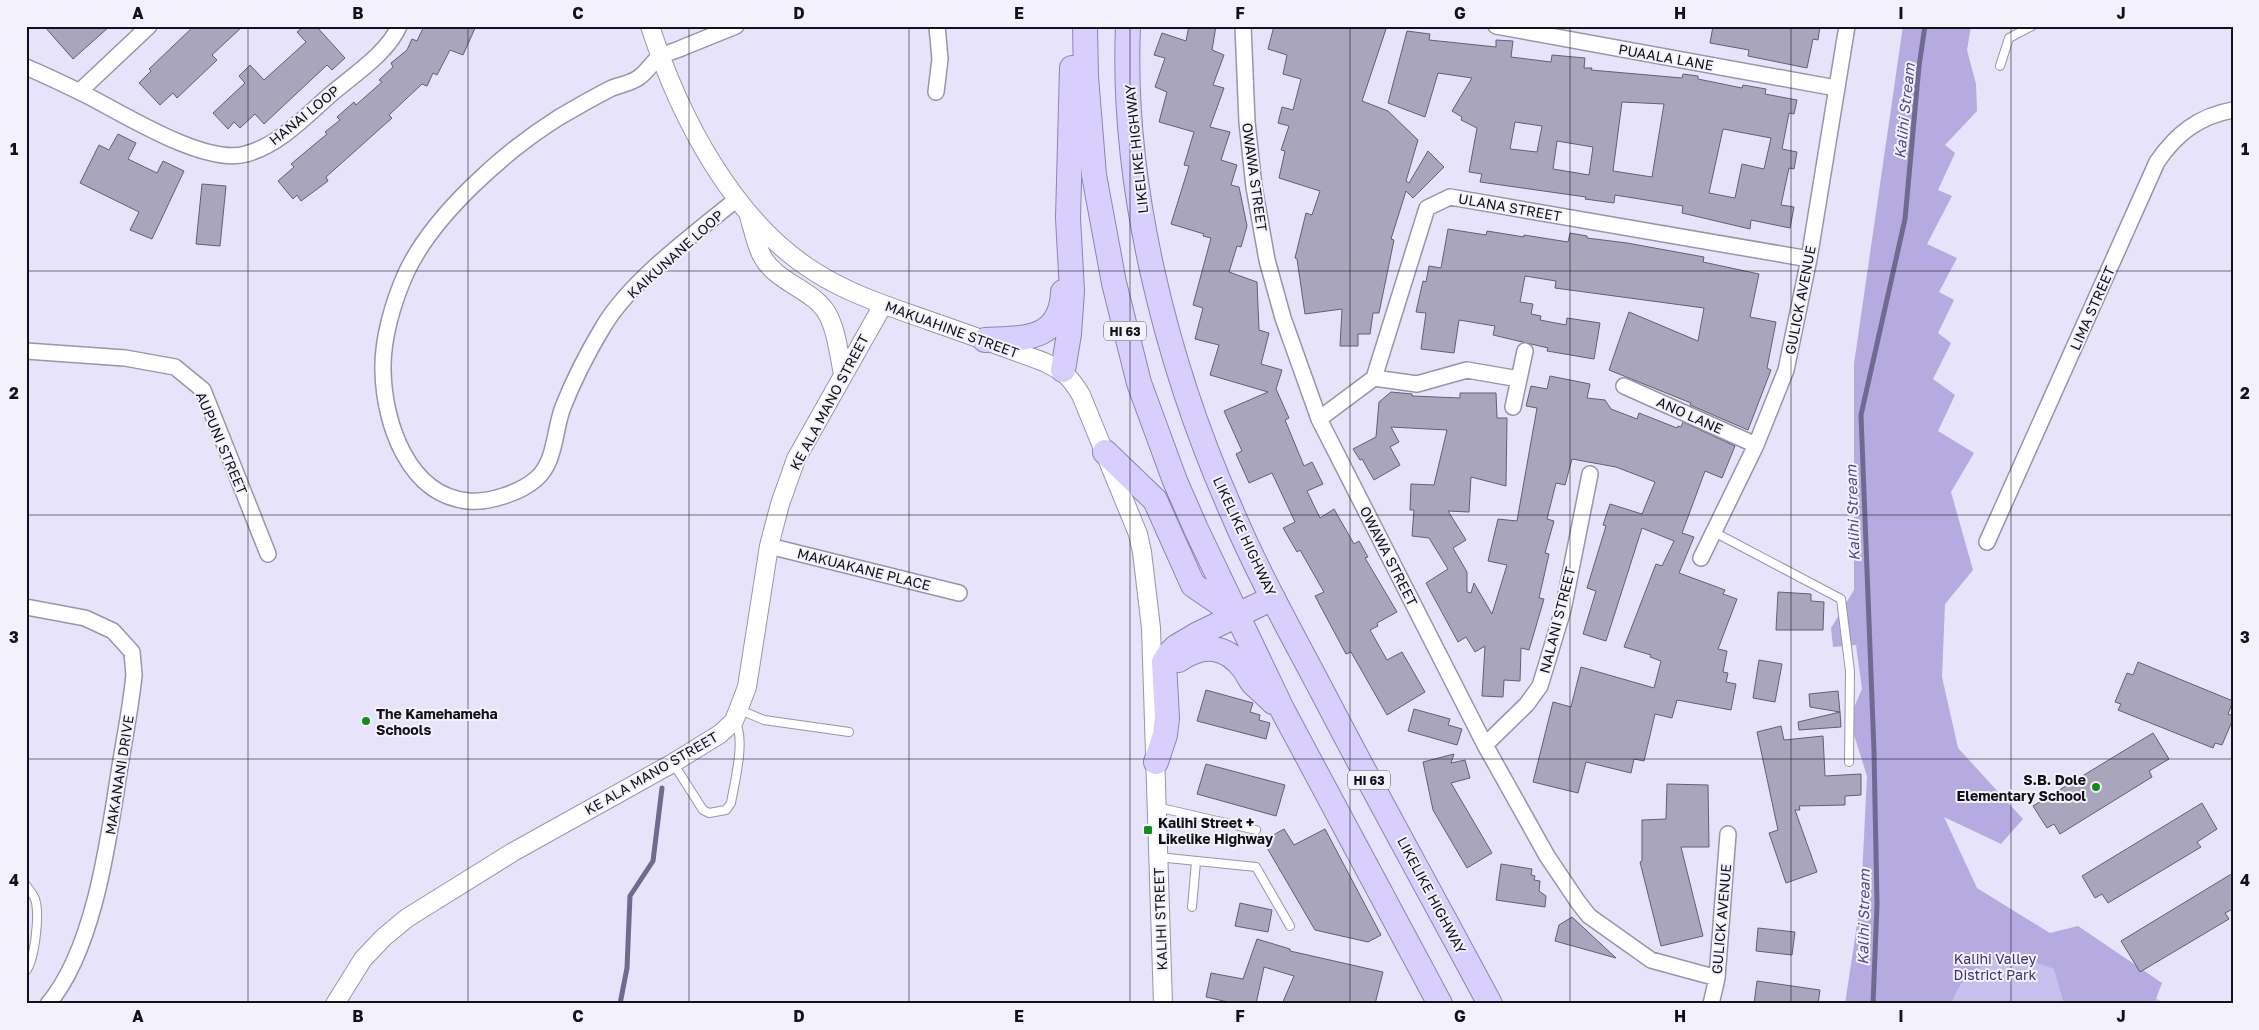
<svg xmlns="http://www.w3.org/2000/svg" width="2259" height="1030" viewBox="0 0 2259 1030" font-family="'Golos Text',sans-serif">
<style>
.green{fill:#c8c0ef}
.forest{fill:#b5abe0}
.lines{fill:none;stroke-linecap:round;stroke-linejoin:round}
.stream{stroke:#716a90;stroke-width:5}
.building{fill:#a9a5bc;stroke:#635f73;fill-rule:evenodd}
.service-casing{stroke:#9894aa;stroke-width:10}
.minor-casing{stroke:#9894aa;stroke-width:18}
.tertiary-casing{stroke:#9894aa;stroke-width:20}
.trunk-casing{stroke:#8c85ae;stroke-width:26}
.service{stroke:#fff;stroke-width:8}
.minor{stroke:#fff;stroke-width:15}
.tertiary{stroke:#fff;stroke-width:18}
.trunk{stroke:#d8cfff;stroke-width:24}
.grid{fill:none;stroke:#121118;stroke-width:1;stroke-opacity:0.55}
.poi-dot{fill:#148d18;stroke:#f3f2fc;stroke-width:2}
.labels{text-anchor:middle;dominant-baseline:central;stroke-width:4;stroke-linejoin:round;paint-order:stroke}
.shield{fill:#f3f2fc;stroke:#56545c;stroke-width:1}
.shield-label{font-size:12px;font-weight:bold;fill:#121118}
.street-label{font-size:14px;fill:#121118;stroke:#f3f2fc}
.poi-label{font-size:14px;font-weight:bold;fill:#121118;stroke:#f3f2fc;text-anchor:start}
.park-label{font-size:14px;fill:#41306f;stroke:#f3f2fc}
.water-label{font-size:15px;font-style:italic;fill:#58488a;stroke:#f3f2fc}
.neatline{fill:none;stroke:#121118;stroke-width:2}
.grid-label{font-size:16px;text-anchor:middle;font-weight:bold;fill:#121118}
</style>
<rect width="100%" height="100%" fill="#e6e3fa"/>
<path class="green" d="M1962 910 2168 1004H1952Z"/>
<path class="forest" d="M1903 26H1971L1967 50 1976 84 1977 111 1945 145 1955 153 1938 190 1952 196 1927 244 1957 258 1939 292 1954 300 1938 333 1951 343 1933 379 1955 395 1938 431 1974 453 1951 492 1973 570 1945 604 1942 677 1958 748 2023 819 2001 844 1944 817 1977 888 2050 933 2078 926 2162 983 2154 1004H2064L2054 969 2008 953C1984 964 1958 976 1952 1004H1845L1861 898 1867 776 1849 719 1862 689 1856 645 1833 647 1831 628 1854 590V364Z"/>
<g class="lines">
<path class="stream" d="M620 1004 627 968 630 896 653 861 662 788
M1873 1004 1877 904 1874 751 1861 415 1905 219 1919 66 1925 26"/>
</g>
<path class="building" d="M44 26H110L73 59Z
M194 26H243L212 55 217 60 177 98 173 93 160 105 139 83 151 71 149 69Z
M304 26H316L345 58 332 70 327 65 264 124 255 114 240 128 234 122 228 129 213 113 245 83 239 76 250 65 264 80 306 42 297 32Z
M424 26H476L463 55 450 50 437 75 433 73 427 86 422 84 389 115 392 118 326 177 328 181 301 201 297 195 293 199 278 181 294 167 291 164 327 134 325 132 340 120 337 117 354 102 356 105 382 82 379 80 393 67 391 63 407 50 412 39 417 41Z
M1189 26H1216L1212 50 1224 55 1213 85 1224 88 1210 127 1230 132 1221 160 1237 165 1231 185 1239 187 1247 226 1241 247 1237 246 1229 272 1257 282 1259 330 1269 333 1261 364 1282 370 1276 389 1289 418 1285 420 1304 466 1312 462 1323 484 1307 491 1320 518 1334 509 1354 544 1359 541 1368 557 1365 558 1397 612 1377 623 1378 626 1370 630 1387 660 1402 652 1425 692 1387 715 1351 652 1346 654 1315 596 1324 592 1300 550 1297 552 1283 528 1295 522 1272 473 1249 483 1236 454 1242 451 1224 411 1268 392 1210 375 1219 345 1195 339 1203 308 1193 305 1211 238 1203 236 1204 234 1171 224 1189 166 1184 165 1194 132 1159 122 1167 92 1155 87 1165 58 1154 55 1162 33 1186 41Z
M1274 26H1375L1386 29 1362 101 1388 111 1418 140 1406 181 1409 183 1428 151 1444 167 1413 198 1406 191 1391 239 1394 240 1379 313H1373L1370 334H1358V346H1340L1342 309 1305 314 1297 259 1295 258 1306 213 1312 215 1320 191 1279 178 1285 151 1281 150 1289 126 1278 123 1282 107 1293 110 1301 79 1283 74 1287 55 1268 49Z
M1713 26H1820L1818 40 1813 39 1807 68 1748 56 1749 50 1710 43Z
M1407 31 1430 34 1429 40 1496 47V40L1513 41 1511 57 1551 62 1552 55 1585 58 1584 68H1592L1591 70 1682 78 1683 74 1698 76V79L1742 88 1743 85 1766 89 1765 94 1797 100 1794 114 1789 113 1782 149 1797 152 1794 169 1789 168 1781 205 1794 207 1790 228 1751 220 1750 229 1682 213 1683 206 1615 195 1614 203 1585 199 1586 197 1480 182 1482 174 1469 172 1477 128 1461 120 1462 117 1452 111 1472 78 1438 73 1425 117 1388 103ZM1622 102 1664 104 1652 177 1613 171ZM1515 122 1542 126 1537 152 1510 149ZM1723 129 1771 138 1764 169 1742 164 1735 198 1709 193ZM1557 141 1593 147 1589 175 1553 169Z
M118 134 136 143 128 159 157 173 163 161 184 171 152 239 130 230 139 212 80 183 99 145 109 150Z
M202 184 226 186 220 246 196 244Z
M1448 229 1486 235 1487 231 1524 237V235L1568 242 1570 233 1587 236V238L1627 243 1704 257 1703 262 1759 274 1750 317 1776 322 1767 368 1771 370 1748 430 1690 405 1691 403 1609 370 1629 312 1698 341 1704 308 1555 288 1556 281 1525 276 1520 302 1533 304 1531 314 1541 316 1540 320 1566 325 1567 318 1600 323 1594 359 1547 351 1548 348 1493 335 1495 326 1459 320 1454 353 1421 349 1426 313 1416 312 1423 281 1426 282 1429 266 1441 268Z
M1550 376 1590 384 1587 398 1605 400 1611 409 1637 419 1639 413 1677 428 1678 426 1681 427 1683 422 1735 446 1722 478 1705 471 1682 533 1694 537 1679 573 1725 590 1723 594 1737 599 1718 649 1727 651 1723 672 1728 673 1726 682 1736 684 1731 710 1677 700 1672 718 1655 714 1644 761 1634 759 1631 773 1586 762 1578 793 1533 782 1553 702 1571 707 1581 667 1654 688 1661 661 1650 657 1651 655 1624 647 1656 564 1662 566 1674 541 1642 528 1606 641 1583 634 1596 591 1587 588 1606 526 1603 525 1610 504 1642 514 1655 482 1616 467 1572 459 1565 485 1556 483 1547 519 1554 521 1545 553 1549 554 1539 598 1544 599 1529 650 1521 648 1520 681 1504 680 1503 697 1482 696 1485 646 1475 652 1466 637 1458 642 1426 583 1448 569 1429 538 1412 536 1414 510H1410L1411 484 1434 485 1447 430 1391 427 1399 442 1390 447 1400 465 1374 480 1362 459 1360 460 1353 449 1376 437 1379 402 1391 392 1412 394V396L1460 398V393H1496L1497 418H1507L1506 486 1471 477 1469 512 1448 511 1466 540 1453 548 1467 572V592L1471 593 1474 583 1492 614 1507 565 1488 561 1498 519 1517 521 1537 408 1526 406 1531 386 1547 389Z
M1778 592 1811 594V601L1824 602 1823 630H1776Z
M1759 660 1782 664 1775 702 1753 698Z
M2138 662 2233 701 2228 714 2233 716V719L2222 745 2215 743 2213 748 2118 710 2121 704 2115 702 2127 673 2133 675Z
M1206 690 1253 703 1250 712 1260 715 1259 720 1270 723 1266 739 1197 721Z
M1838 691 1840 712 1810 707 1809 694Z
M1414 709 1450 719 1448 725 1462 729 1457 745 1408 731Z
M1840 712 1841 727 1799 730 1798 722Z
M1781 726 1784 740 1823 736 1825 776 1861 774V795L1845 796V805L1799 806 1800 810H1795L1817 872 1786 883 1769 833 1778 830 1757 732Z
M2153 733 2169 759 2149 771 2152 777 2060 834 2054 824 2047 828 2033 806Z
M1454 754 1451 763 1465 760 1470 778 1451 783 1492 853 1467 868 1433 810 1423 762Z
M1206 764 1285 785 1276 816 1197 794Z
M1667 784 1708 785 1709 847H1681L1703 936 1661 946 1640 862 1642 861V820L1666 819Z
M2202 803 2217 829 2197 842 2201 847 2108 903 2102 894 2095 898 2082 876Z
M1284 829 1294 845 1325 829 1381 935 1368 942 1315 930 1263 841Z
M1501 864 1532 869 1531 875 1535 876 1534 880 1540 881 1539 891 1546 896 1545 907 1496 900Z
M2233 873V909L2225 913 2229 919 2140 972 2121 941Z
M1240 903 1272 910 1268 932 1235 926Z
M1572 917 1616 958 1555 941 1559 925Z
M1758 928 1795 932 1792 955 1756 951Z
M1257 939 1290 949V951L1383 972 1375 1004H1282L1294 976 1264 967 1256 1004H1237L1206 997 1211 973 1243 979Z
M1757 981 1820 990 1818 1004H1754Z"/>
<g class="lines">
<defs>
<path id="service" d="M2000 66 2009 38 2032 26
M1714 532 1841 599 1850 671 1849 762
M740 710 764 720 849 732
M673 763 703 810 709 813 726 810 731 803C734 785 747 735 734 721
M1157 807 1256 830
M1158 857 1256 867 1290 926
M26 885C29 890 33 894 35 899 40 914 35 959 26 971
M1192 907 1196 862"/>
<path id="minor" d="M736 26C719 33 701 40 684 47 676 51 665 53 658 58 651 64 646 73 638 78 631 83 620 85 612 88 594 97 575 108 558 118 504 152 433 215 406 273 393 302 382 340 383 371 384 423 408 495 468 501 488 503 520 493 536 479 556 462 554 430 563 407 574 379 588 352 603 327 631 280 694 234 737 199
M1243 26 1247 122 1254 187 1267 260 1283 318 1319 419 1485 745 1547 856 1578 902 1589 916 1651 960 1717 978
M1496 26 1836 88
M26 67C47 76 68 86 88 96 125 115 206 166 246 154 279 145 305 117 330 95 352 76 388 53 399 26
M80 91 149 26
M936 92 940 59 937 26
M26 351 125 358 175 367 203 390 268 554
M1374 378 1417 384 1467 370 1519 379 1525 351
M1624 386 1756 445
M1513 407 1519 379
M1319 419 1374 378 1427 208 1450 197 1809 259
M1987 542 2157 162C2176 134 2199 116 2233 110
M769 546 959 593
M1701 558 1756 445 1786 370 1809 259 1847 26
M26 607 85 618 113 631 132 652 134 675C131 706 125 735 120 766 109 836 95 949 48 1004
M1485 745 1527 704 1540 686 1563 610 1590 474
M1711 1004 1717 978 1728 834"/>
<path id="tertiary" d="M650 26C679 116 733 221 815 272 851 295 891 307 930 321 968 334 1006 348 1044 362 1063 371 1070 376 1081 395L1138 534 1142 552 1151 628 1163 1004
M749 216C753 229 756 245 762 256 776 283 814 289 828 315 837 332 839 355 843 374
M335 1004 363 959 384 937 407 918 513 852 673 763 720 734 734 721 747 687 769 546 780 504 796 459 883 305"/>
<path id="trunk" d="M1085 26 1086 77 1094 175 1114 283 1139 383 1175 481 1196 529 1283 711 1440 1004
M1128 26C1121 186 1167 365 1231 510 1258 574 1292 634 1324 695 1378 799 1435 901 1490 1004
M985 340C1022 338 1061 342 1063 292
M1063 370 1069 334 1072 291 1068 218 1072 68
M1105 452 1155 500 1193 585 1237 615
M1179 660C1203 643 1226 645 1244 669 1248 674 1249 679 1253 683 1259 689 1266 695 1273 702
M1156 762 1165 735 1167 718 1164 662 1169 654 1176 647 1198 634 1273 598"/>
</defs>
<use href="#service" class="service-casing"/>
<use href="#minor" class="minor-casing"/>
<use href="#tertiary" class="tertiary-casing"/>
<use href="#trunk" class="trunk-casing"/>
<use href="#service" class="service"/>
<use href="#minor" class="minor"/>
<use href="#tertiary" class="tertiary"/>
<use href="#trunk" class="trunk"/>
</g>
<path class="grid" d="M248 26V1004M468 26V1004M689 26V1004M909 26V1004M1130 26V1004M1350 26V1004M1570 26V1004M1791 26V1004M2011 26V1004M26 271H2233M26 515H2233M26 759H2233"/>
<g class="poi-dot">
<circle cx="366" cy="721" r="5"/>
<circle cx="2096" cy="787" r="5"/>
<rect x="1143" y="825" width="10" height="10" rx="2.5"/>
</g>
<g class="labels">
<g class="shield">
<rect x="1104" y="321.5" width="42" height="19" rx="4"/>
<rect x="1348" y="770.5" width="42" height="19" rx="4"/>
</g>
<g class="shield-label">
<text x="1125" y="331">HI 63</text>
<text x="1369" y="780">HI 63</text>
</g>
<g class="street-label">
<text transform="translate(1666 57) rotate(10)">PUAALA LANE</text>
<text transform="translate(304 115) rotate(-39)">HANAI LOOP</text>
<text transform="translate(1136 149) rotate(-96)">LIKELIKE HIGHWAY</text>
<text transform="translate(1255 177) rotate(82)">OWAWA STREET</text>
<text transform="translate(1510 207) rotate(10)">ULANA STREET</text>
<text transform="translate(675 254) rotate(-42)">KAIKUNANE LOOP</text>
<text transform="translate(1800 300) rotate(-79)">GULICK AVENUE</text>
<text transform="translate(2092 308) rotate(-66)">LIMA STREET</text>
<text transform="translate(952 329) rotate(20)">MAKUAHINE STREET</text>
<text transform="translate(829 402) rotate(-62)">KE ALA MANO STREET</text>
<text transform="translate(1690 415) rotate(24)">ANO LANE</text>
<text transform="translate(222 443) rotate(67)">AUPUNI STREET</text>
<text transform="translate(1245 536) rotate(65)">LIKELIKE HIGHWAY</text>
<text transform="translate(1389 556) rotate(63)">OWAWA STREET</text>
<text transform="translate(864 569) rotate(14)">MAKUAKANE PLACE</text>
<text transform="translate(1557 620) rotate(-76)">NALANI STREET</text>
<text transform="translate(651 773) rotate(-30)">KE ALA MANO STREET</text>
<text transform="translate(119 775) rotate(-81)">MAKANANI DRIVE</text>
<text transform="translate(1432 895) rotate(62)">LIKELIKE HIGHWAY</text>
<text transform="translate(1160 919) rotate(-92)">KALIHI STREET</text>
<text transform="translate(1721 919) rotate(-85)">GULICK AVENUE</text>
</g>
<g class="poi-label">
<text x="376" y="713">The Kamehameha<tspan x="376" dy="16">Schools</tspan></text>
<text x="2086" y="779" text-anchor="end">S.B. Dole<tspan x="2086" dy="16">Elementary School</tspan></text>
<text x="1158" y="822">Kalihi Street +<tspan x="1158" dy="16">Likelike Highway</tspan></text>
</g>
<g class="park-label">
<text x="1995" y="958">Kalihi Valley<tspan x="1995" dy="16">District Park</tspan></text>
</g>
<g class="water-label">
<text transform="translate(1904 111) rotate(-84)">Kalihi Stream</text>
<text transform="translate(1852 513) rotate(-92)">Kalihi Stream</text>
<text transform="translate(1863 917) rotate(-89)">Kalihi Stream</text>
</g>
</g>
<rect width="2259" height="1030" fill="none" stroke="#f3f2fc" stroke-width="55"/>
<rect x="28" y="28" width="2204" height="974" class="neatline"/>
<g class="grid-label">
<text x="138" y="19">A</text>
<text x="358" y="19">B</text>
<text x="578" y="19">C</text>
<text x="799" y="19">D</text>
<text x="1019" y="19">E</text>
<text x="1240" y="19">F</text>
<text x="1460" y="19">G</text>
<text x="1680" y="19">H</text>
<text x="1901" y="19">I</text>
<text x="2121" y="19">J</text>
<text x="14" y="155">1</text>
<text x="2245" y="155">1</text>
<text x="14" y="399">2</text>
<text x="2245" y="399">2</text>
<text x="14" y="643">3</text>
<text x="2245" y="643">3</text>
<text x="14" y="886">4</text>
<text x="2245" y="886">4</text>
<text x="138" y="1022">A</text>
<text x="358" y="1022">B</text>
<text x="578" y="1022">C</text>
<text x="799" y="1022">D</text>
<text x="1019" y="1022">E</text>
<text x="1240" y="1022">F</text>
<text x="1460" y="1022">G</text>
<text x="1680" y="1022">H</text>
<text x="1901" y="1022">I</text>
<text x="2121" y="1022">J</text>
</g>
</svg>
